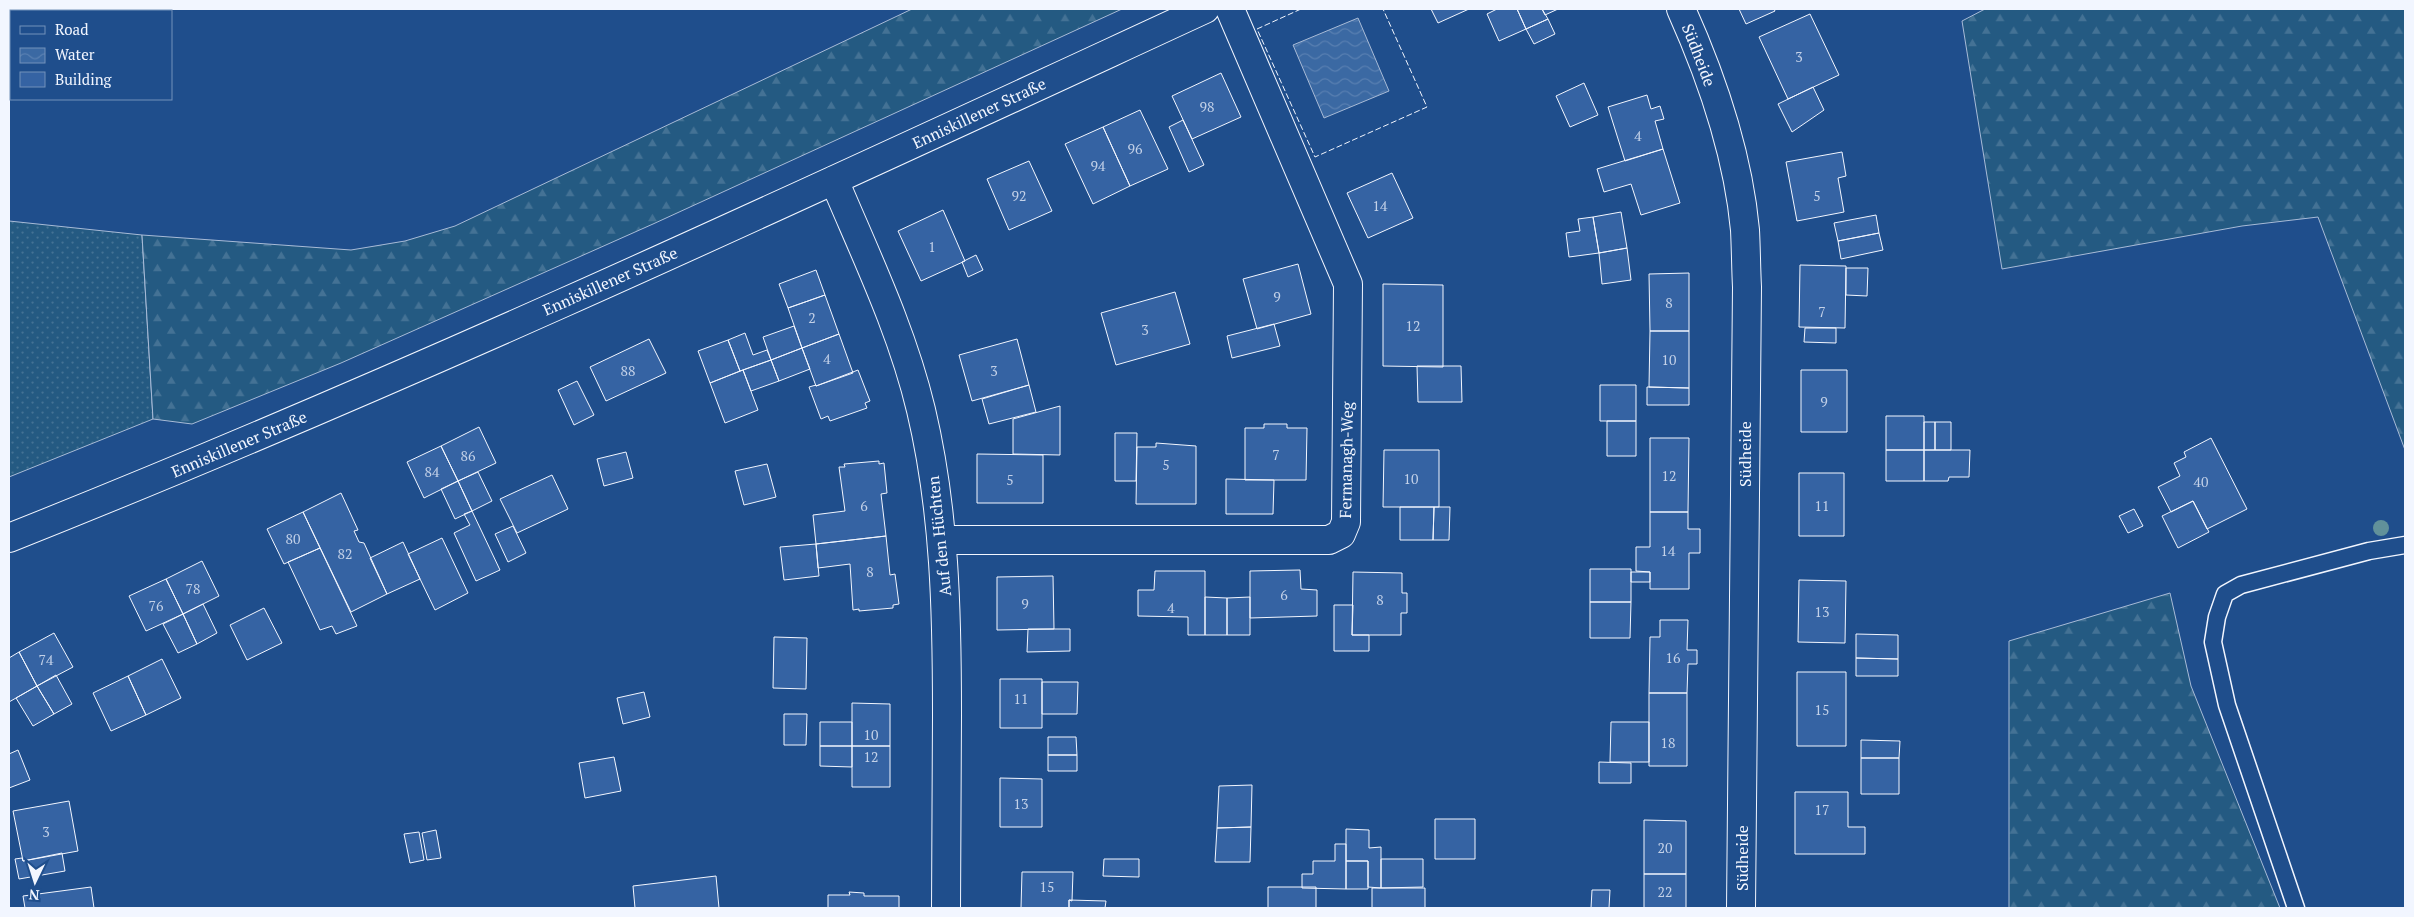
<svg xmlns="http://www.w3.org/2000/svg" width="2414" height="917" viewBox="0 0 2414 917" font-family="'PT Serif',serif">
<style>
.grass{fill:url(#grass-dots);stroke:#a8bbd7}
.forest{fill:url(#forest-firs);stroke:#a8bbd7}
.water{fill:url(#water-waves);stroke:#a8bbd7}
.building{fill:#3563a3;stroke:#f2f6ff}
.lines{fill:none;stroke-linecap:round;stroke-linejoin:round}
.service-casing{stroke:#f2f6ff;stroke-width:19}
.minor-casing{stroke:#f2f6ff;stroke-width:30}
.service{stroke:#1f4e8c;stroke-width:16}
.minor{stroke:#1f4e8c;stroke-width:28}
.fence{stroke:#f2f6ff;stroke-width:1;stroke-dasharray:6 2.5;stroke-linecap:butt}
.tree{fill:#61919a}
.labels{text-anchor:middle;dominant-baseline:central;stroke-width:4;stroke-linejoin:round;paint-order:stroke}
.number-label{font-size:14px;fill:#c3d1e8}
.street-label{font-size:16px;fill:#f2f6ff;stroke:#1f4e8c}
</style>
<defs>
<pattern id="grass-dots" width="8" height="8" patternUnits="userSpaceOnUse" patternTransform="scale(1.25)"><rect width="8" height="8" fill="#245a82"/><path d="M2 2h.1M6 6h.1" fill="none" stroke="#447295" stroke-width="1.8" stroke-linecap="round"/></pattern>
<pattern id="forest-firs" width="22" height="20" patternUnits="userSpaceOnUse" patternTransform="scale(1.25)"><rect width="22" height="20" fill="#245a82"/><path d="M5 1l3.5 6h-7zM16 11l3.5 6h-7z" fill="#447295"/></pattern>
<pattern id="water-waves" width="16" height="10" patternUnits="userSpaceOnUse" patternTransform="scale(1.25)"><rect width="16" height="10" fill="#3b69a3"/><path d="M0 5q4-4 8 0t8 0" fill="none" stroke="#587fb1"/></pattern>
</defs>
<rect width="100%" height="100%" fill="#1f4e8c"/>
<path class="grass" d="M9 221 142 235 153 419 9 477Z"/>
<path class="forest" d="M912 9H1122L653 224 341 363 192 424 153 419 142 235 351 250 405 241 455 226Z
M1985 9H2405V450L2318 217 2242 226 2002 269 1962 21Z
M2170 593 2191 686 2280 908H2009V641Z"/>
<path class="water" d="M1358 18 1389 91 1324 118 1293 45Z"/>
<path class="building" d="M1431 9H1469L1438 23Z
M1497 9H1517L1526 29 1499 41 1487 14Z
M1517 9H1542L1548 19 1526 29Z
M1542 9H1558L1545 15Z
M1739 9H1774L1775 11 1746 24Z
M1810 14 1839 75 1788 99 1759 37Z
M1548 19 1555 34 1534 44 1526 29Z
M1221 73 1241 117 1192 139 1172 96Z
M1584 83 1598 115 1570 127 1556 96Z
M1813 87 1824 110 1792 132 1778 104Z
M1647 95 1651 109 1660 106 1664 119 1655 121 1663 149 1625 161 1608 107Z
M1140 110 1168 169 1130 186 1103 127Z
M1183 120 1204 165 1189 172 1169 127Z
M1103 127 1130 186 1093 204 1065 144Z
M1663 149 1680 203 1641 215 1631 184 1604 192 1597 169Z
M1842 152 1846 176 1838 178 1844 212 1797 221 1786 162Z
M1029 161 1052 211 1009 230 987 179Z
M1392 173 1413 218 1368 238 1347 193Z
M943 210 965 261 921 281 898 231Z
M1621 212 1627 248 1599 253 1593 217Z
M1876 215 1879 233 1838 241 1834 223Z
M1593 217 1599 253 1569 257 1566 233 1580 231 1578 219Z
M1879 233 1883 250 1841 259 1838 241Z
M1627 248 1631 280 1602 284 1599 253Z
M976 255 983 270 968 277 962 262Z
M1298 264 1311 314 1257 329 1243 279Z
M1800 265 1846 266 1845 328 1799 327Z
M1846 268H1868L1867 296 1846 295Z
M816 270 825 295 788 308 779 284Z
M1689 273V331H1650L1649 274Z
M1383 284 1443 285V367L1383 366Z
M1175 292 1190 344 1116 365 1101 313Z
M825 295 839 334 802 348 788 308Z
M1274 324 1280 346 1232 358 1227 336Z
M794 326 802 348 771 360 763 337Z
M1805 328H1836V343L1804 342Z
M1650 331H1689V388L1649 387Z
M745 333 753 355 767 350 771 360 740 371 728 340Z
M839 334 853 373 816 386 802 348Z
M649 339 666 373 606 401 590 367Z
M1017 339 1029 385 972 401 959 355Z
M728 340 740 371 710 383 698 351Z
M802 348 810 369 779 381 771 360Z
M771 360 779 381 751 391 743 370Z
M1417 366H1461L1462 402H1418Z
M743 370 758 410 725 423 710 383Z
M858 370 870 401 865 403 867 408 830 421 828 416 821 419 809 387 816 385V386Z
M1801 370H1847V432H1801Z
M577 381 594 415 574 425 558 390Z
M1029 385 1036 412 989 424 982 399Z
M1600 385H1636V421H1600Z
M1647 387 1689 388V405H1647Z
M1060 406V455L1013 454V419Z
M1886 416H1924V450H1886Z
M1607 421H1636V456H1607Z
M1924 422H1935V450H1924Z
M1935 422H1951V450H1935Z
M1264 424H1287V428H1307L1306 480H1245V428H1264Z
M479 427 496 463 458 481 441 446Z
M1115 433H1137L1136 481H1115Z
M1650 438H1689L1688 512H1650Z
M2211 438 2247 509 2207 529 2193 501 2171 512 2158 487 2180 476 2174 463 2186 457 2184 452Z
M1156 443 1196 446V504H1136L1137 447H1156Z
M441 446 458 481 424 498 407 462Z
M1384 450H1439V507H1383Z
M1886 450H1924V481H1886Z
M1924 450H1970L1969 477H1949L1948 481H1924Z
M626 452 633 478 604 486 597 459Z
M977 454 1043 455V503H977Z
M879 461V464L884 463 887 493 881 494 886 536 816 544 813 515 845 511 839 467H845L844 464Z
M767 464 776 497 744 505 735 471Z
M478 472 492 501 472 511 458 481Z
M1799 473H1844V536H1799Z
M552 475 568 509 517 533 500 499Z
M1226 479 1274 480 1273 514H1226Z
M458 481 472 511 455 519 441 489Z
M341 493 358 530 354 531 359 542 364 543 387 594 351 612 303 512Z
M2193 501 2209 532 2178 548 2162 516Z
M1400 507H1434L1433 540H1400Z
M1434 507H1450L1449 540H1433Z
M2134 509 2143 526 2128 533 2119 516Z
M472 511 500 570 476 581 454 533 470 525 464 514Z
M303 512 320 548 284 564 267 529Z
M1650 512H1688V529H1700V553H1689V589H1650V572L1636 571V547H1650Z
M513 526 526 553 508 562 495 534Z
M886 536 890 575 895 574 899 604 893 605V608L859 611V609L853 610 850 564 818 568 816 544Z
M442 538 468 593 435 610 408 554Z
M403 542 420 579 387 594 370 558Z
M816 544 819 576 784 580 780 547Z
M320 548 357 626 336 634 332 626 320 630 288 562Z
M202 561 219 596 183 614 166 579Z
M1590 569H1631V602H1590Z
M1300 570 1301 589 1317 590V616L1250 618V571Z
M1155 571H1205V635H1188V617L1138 616V590H1154Z
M1353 572 1402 573V593H1407V613H1401V635H1352Z
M1631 572H1650V582H1631Z
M1053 576 1054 629 997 630V577Z
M166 579 183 614 146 631 129 596Z
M1799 580 1846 581 1845 643 1798 642Z
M1205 597 1227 598V635H1205Z
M1250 597V635H1227V598Z
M1590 602H1631L1630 638H1590Z
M203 604 217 633 197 644 183 614Z
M1334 605H1353L1352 635H1369V651H1334Z
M264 608 282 643 247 660 230 625Z
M183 614 197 644 178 653 163 624Z
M1660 620H1688L1687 650H1697V664H1688L1687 693H1649L1650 637H1660Z
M1028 629H1070V651L1027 652Z
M54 633 73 667 37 686 19 652Z
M1856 634 1898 635V659L1856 658Z
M774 637 807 638 806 689 773 688Z
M19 652 37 686 9 702V658Z
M1856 658 1898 659V676H1856Z
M162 659 181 698 146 715 128 676Z
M1797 672H1846V746H1797Z
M56 675 72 704 54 714 37 686Z
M128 676 146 715 111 731 93 693Z
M1000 679H1042V728H1000Z
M1042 682H1078L1077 714H1042Z
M37 686 54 714 33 726 16 698Z
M644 692 650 717 623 724 617 698Z
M1649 693H1687V766H1649Z
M852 703 890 704V746H852Z
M784 714H807L806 745H784Z
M820 722H852V746H820Z
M1611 722H1649V762H1610Z
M1048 737H1076L1077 755H1048Z
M1861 740 1900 741 1899 758H1861Z
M820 746H852V767L820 766Z
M852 746H890V787H852Z
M18 750 30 780 9 788V754Z
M1048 755H1077V771H1048Z
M614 757 621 791 585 798 579 763Z
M1861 758H1899V794H1861Z
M1599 762 1631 763V783H1599Z
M1000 778 1042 779V827H1000Z
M1252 785 1251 827 1217 828 1219 786Z
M1795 792H1848V827H1865V854H1795Z
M69 801 78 851 23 861 13 811Z
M1435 819H1475V859H1435Z
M1644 820 1686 821V874H1644Z
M1251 827 1250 862H1215L1217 828Z
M1346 829 1369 830V848L1381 847V888L1368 887V861H1346Z
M436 830 441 858 427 860 422 833Z
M419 832 424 860 410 863 404 834Z
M1335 844H1346V889L1302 888V874H1313V861H1335Z
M62 853 65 871 19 879 15 859 22 858 23 861Z
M1104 859H1139V877L1103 876Z
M1381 859H1423V887L1381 888Z
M1346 861H1368V889H1346Z
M1022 872H1073L1072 901 1069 900V908H1021Z
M1644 874H1686V908H1644Z
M716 876 719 908H635L633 886Z
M91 887 94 908H25L23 896Z
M1268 887H1316V908H1268Z
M1372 888H1425V908H1372Z
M1592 890H1610L1609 908H1591Z
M849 892 864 893V896H899V908H828V895H850Z
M1069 900 1106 901 1105 908H1069Z"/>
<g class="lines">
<defs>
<path id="service" d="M2296 908 2227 705 2213 642 2217 617 2225 594 2241 585 2369 551 2405 545"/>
<path id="minor" d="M1681 9C1712 78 1738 154 1745 230 1746 249 1746 268 1747 287L1741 908
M834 180C866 256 902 330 921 410 945 511 947 613 947 715 947 779 946 844 946 908
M9 538C414 377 809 192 1205 9
M942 540H1329L1341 534 1346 522 1348 284 1230 9"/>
</defs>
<use href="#service" class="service-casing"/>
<use href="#minor" class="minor-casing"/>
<use href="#service" class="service"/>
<use href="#minor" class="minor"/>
<path class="fence" d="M1301 9 1257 29 1315 157 1427 107 1383 9"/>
</g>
<circle class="tree" cx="2381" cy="528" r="8"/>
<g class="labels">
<g class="number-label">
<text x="1799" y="56">3</text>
<text x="1207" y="106">98</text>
<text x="1638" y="135">4</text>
<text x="1135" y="148">96</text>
<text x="1098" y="165">94</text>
<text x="1019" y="195">92</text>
<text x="1817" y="195">5</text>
<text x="1380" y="205">14</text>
<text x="932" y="246">1</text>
<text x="1277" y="296">9</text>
<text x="1669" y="302">8</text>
<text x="1822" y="311">7</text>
<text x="812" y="317">2</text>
<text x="1413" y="325">12</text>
<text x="1145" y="329">3</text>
<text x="827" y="358">4</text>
<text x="1669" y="359">10</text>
<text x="628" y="370">88</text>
<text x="994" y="370">3</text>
<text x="1824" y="401">9</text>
<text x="1276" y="454">7</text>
<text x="468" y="455">86</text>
<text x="1166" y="464">5</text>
<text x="432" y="471">84</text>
<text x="1669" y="475">12</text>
<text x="1411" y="478">10</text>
<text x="1010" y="479">5</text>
<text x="2201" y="481">40</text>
<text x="864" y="505">6</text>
<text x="1822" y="505">11</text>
<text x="293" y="538">80</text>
<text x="1668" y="550">14</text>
<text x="345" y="553">82</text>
<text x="870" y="571">8</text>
<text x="193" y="588">78</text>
<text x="1284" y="594">6</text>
<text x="1380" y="599">8</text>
<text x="1025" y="603">9</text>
<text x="156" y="605">76</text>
<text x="1171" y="607">4</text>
<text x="1822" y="611">13</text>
<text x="1673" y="657">16</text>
<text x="46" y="659">74</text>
<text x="1021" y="698">11</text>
<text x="1822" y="709">15</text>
<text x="871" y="734">10</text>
<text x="1668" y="742">18</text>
<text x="871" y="756">12</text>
<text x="1021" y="803">13</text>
<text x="1822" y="809">17</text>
<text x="46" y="831">3</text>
<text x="1665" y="847">20</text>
<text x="1047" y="886">15</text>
<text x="1665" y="891">22</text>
</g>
<g class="street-label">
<text transform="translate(1699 55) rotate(69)">Südheide</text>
<text transform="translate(979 113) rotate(-25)">Enniskillener Straße</text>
<text transform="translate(610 281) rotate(-24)">Enniskillener Straße</text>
<text transform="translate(239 444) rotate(-23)">Enniskillener Straße</text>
<text transform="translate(1745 454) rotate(-90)">Südheide</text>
<text transform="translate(1346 460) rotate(-89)">Fermanagh-Weg</text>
<text transform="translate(939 536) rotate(-96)">Auf den Hüchten</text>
<text transform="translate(1742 858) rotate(-90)">Südheide</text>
</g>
</g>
<rect width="2414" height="917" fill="none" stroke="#f2f6ff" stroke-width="20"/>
<rect x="10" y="10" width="162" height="90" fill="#1f4e8c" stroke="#7391ba"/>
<rect x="20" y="26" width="25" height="8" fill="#1f4e8c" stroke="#7391ba"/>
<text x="55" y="35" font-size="15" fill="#f2f6ff">Road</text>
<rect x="20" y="48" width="25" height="15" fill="url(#water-waves)" stroke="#7391ba"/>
<text x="55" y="60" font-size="15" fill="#f2f6ff">Water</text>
<rect x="20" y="72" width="25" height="15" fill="#3563a3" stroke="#7391ba"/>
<text x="55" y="85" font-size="15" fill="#f2f6ff">Building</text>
<g transform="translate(35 882) rotate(184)" stroke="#1f4e8c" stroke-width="4" paint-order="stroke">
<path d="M0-4L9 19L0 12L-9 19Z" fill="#f2f6ff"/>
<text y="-8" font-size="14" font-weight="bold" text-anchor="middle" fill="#f2f6ff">N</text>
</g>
</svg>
